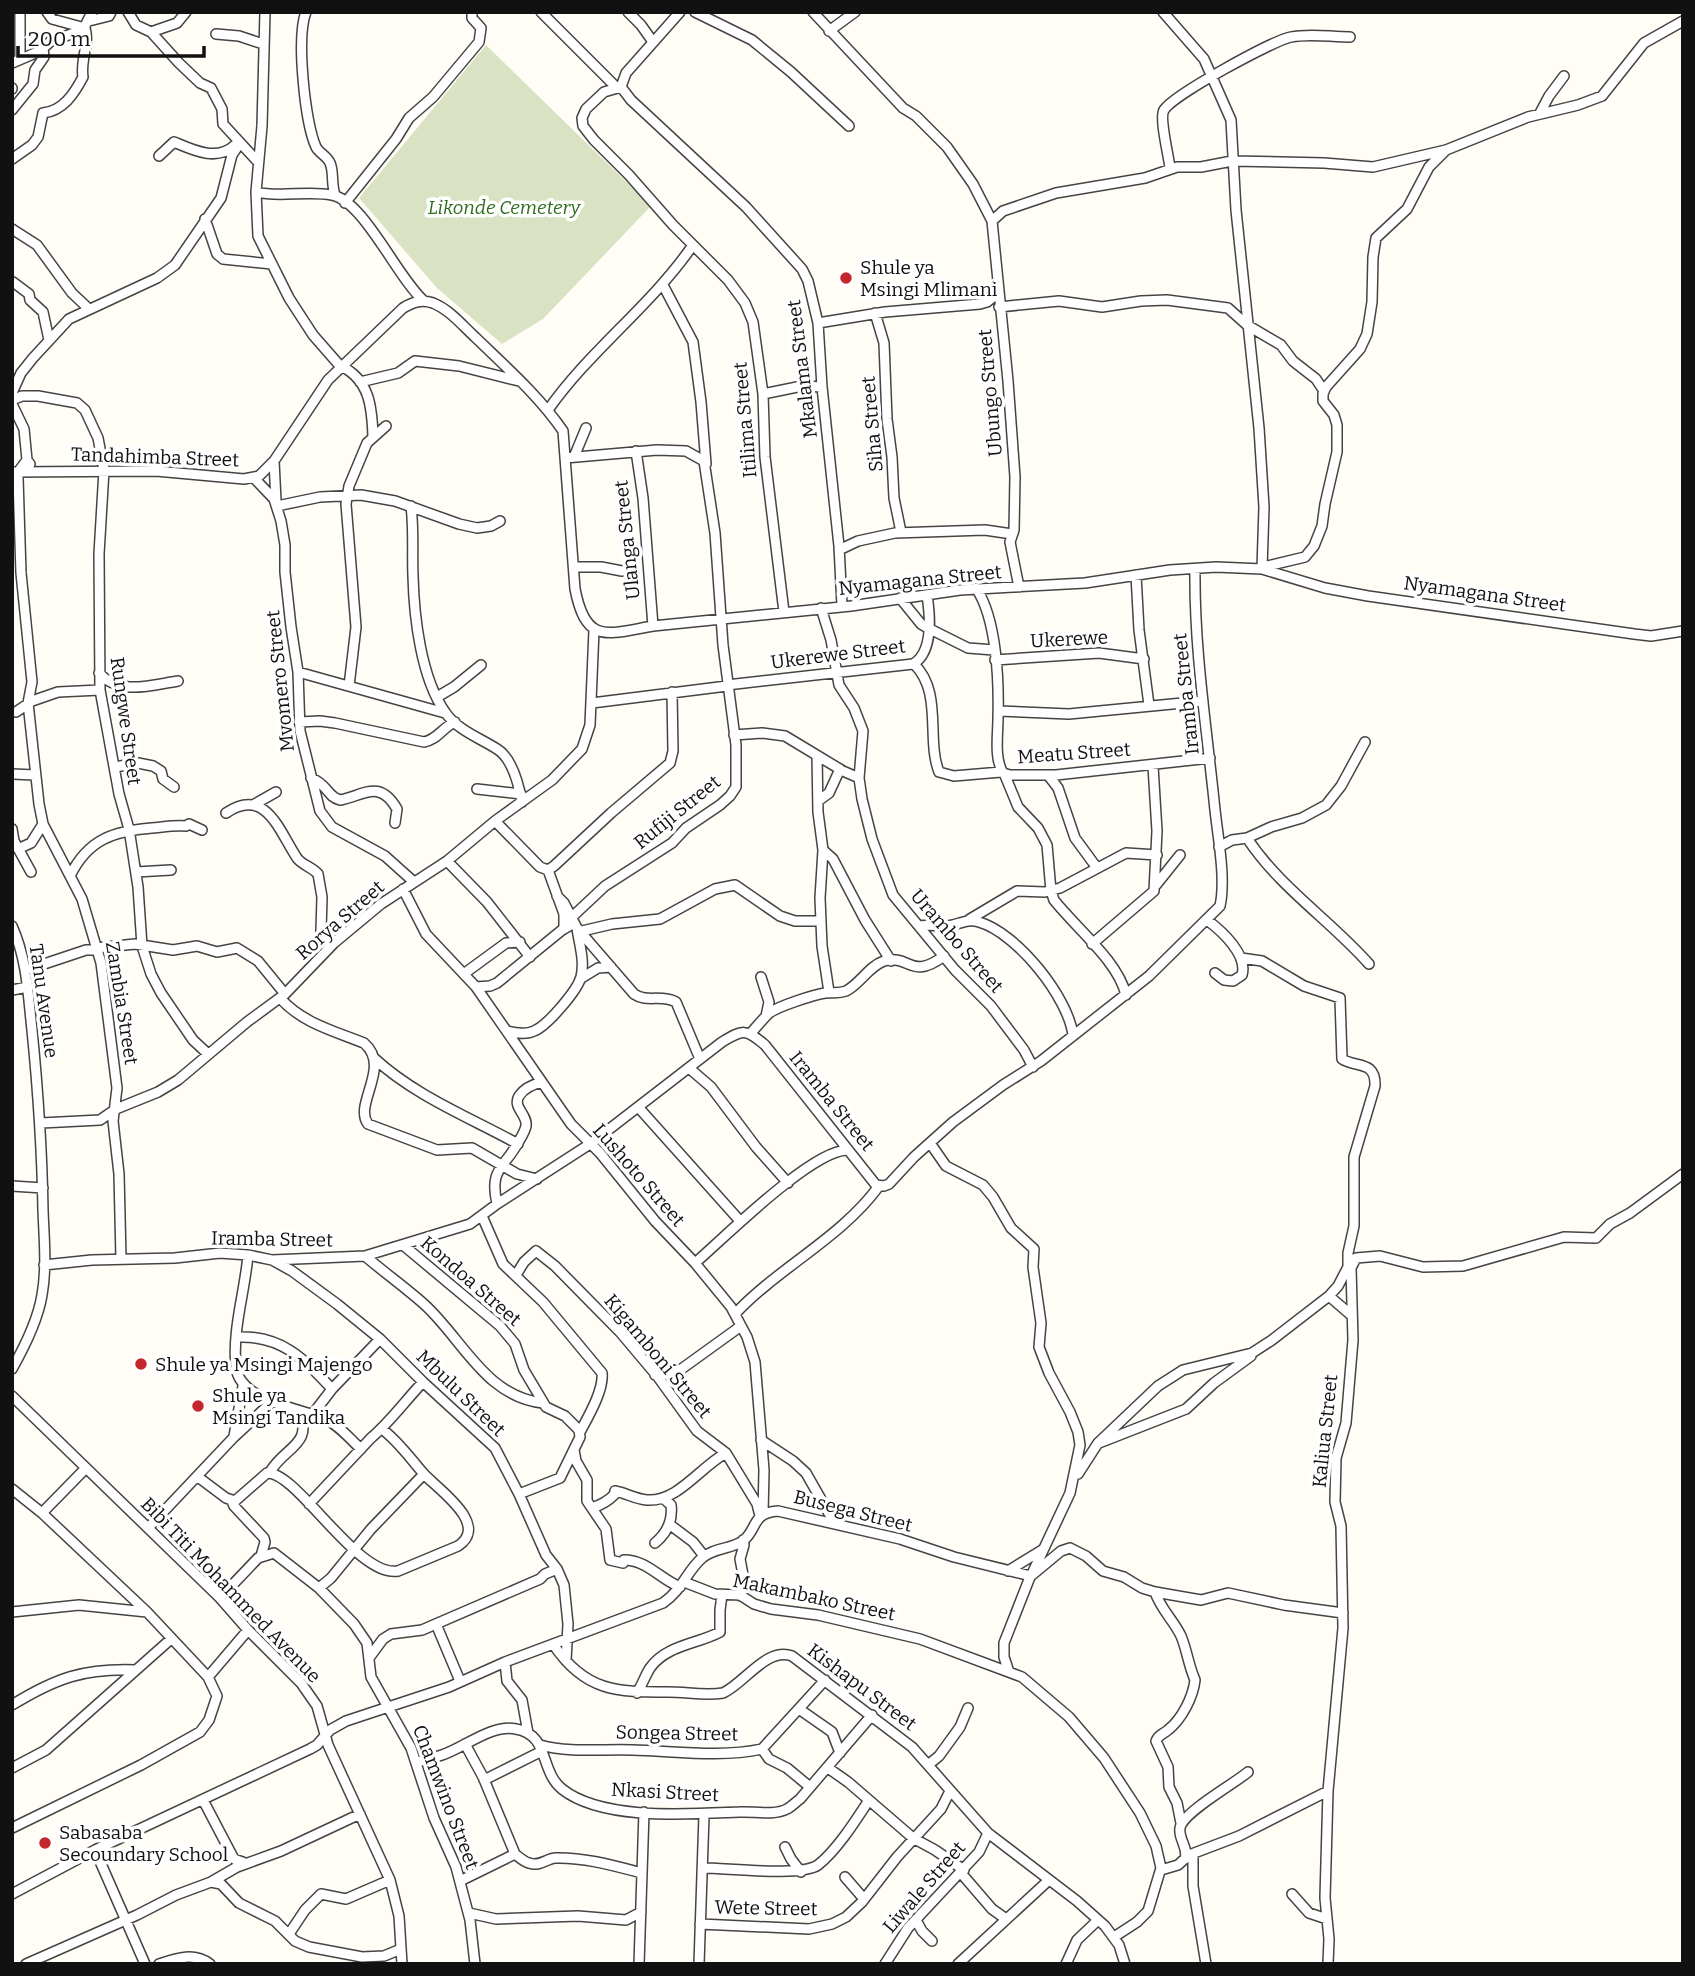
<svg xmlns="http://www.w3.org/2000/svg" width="1695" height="1976" viewBox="0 0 1695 1976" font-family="Bitter,serif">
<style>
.cemetery{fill:#d9e3c4}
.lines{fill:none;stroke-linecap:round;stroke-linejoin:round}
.minor-casing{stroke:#444;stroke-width:12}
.minor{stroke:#fff;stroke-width:9}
.poi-dot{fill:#c4262e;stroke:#fff;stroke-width:2.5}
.labels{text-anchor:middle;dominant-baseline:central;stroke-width:7;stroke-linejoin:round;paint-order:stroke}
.park-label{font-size:19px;font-style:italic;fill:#2f6b1f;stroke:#fff}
.poi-label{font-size:19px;fill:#111;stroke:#fff;text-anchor:start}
.street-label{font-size:19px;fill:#111;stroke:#fff}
</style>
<rect width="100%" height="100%" fill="#fffdf5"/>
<path class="cemetery" d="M486 45 651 206 543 319 502 344 437 288 359 198Z"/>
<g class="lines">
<defs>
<path id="minor" d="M128 12 136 25 151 32 177 23 186 12
M265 12 262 126 256 192 258 236 289 298 313 335 341 367
M306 12C296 37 305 123 316 147 319 153 327 156 330 163 334 171 331 184 335 195
M541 12 616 87
M628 12 641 25 653 42
M680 12 626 73 621 87 631 100 746 207 802 269 808 281 818 323 822 387 839 546 842 606
M695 12 752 40 791 72 849 126
M813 12 903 108 916 116 947 147 973 184 992 221 1008 381 1015 477 1014 530 1010 542 1019 587
M1163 12 1204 59 1231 120 1236 210 1259 428 1264 507 1262 569
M89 21 109 16 111 12
M829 31 855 12
M151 32 179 63 200 83 211 88 222 109 223 124 258 162
M216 34 239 36 263 44
M20 58V12
M12 63 40 51 51 41 83 30 92 12
M621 87 604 92 586 109 582 118 583 126 594 140 629 175 673 225 728 280 745 303 753 322 763 394 765 457 784 612
M12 88V89
M12 110 33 84 35 70 44 57 43 48
M1540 113 1549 96 1564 76
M159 156 174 142C193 150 217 162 235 145
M12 159 32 145 38 137 43 113C63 111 74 94 83 77 80 60 90 44 85 28L52 19 47 12
M1170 168C1169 157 1159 118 1164 110 1173 95 1272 41 1291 37 1311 33 1330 37 1350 37
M256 192C280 198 307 190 332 195 364 201 398 279 424 301
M345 203 396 139 409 118 433 97 479 42 481 28 472 18V12
M205 219 217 254 223 259 272 264
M992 221 1003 211 1056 193 1145 178 1177 167H1201L1232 161 1324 163 1373 167 1446 150 1528 117 1578 105 1602 96 1644 43 1683 21
M12 229 37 245 72 293 89 309
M13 282 29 294 30 300 43 312 49 340
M663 285 693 342 701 402 706 464
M999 307 1059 301 1102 307 1141 301 1167 300 1228 308 1247 325 1281 345 1293 361 1316 379 1324 391
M875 313 884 343 887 419 892 457 894 498 901 532
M818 323 885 312 980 304 987 302 998 293
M341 366C370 380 372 408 373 436
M360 382 398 373 415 361 459 366 519 381
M12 393 21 373 33 358 69 319 157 278 175 265 221 198 232 155 240 143
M763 394 802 386 822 387
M12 400 22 396H38L77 403 85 410 98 438 104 470 99 554 100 690 119 794 129 829 138 887 142 946 151 974 161 993 193 1040 208 1054
M12 404 24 429 27 460 30 464
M548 410C590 350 651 306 693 245
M636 451 643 498 653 626
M574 457 586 428
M565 458 657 450 686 451 704 461 715 533 723 645 736 745V787L730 796 720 805 686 828 672 843 605 886 572 917
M27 460 18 472V478L21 573 32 682 28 703 39 804 43 824 82 899 101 963 117 1088 113 1121 119 1174 121 1259
M274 461 276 501
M12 472 156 471 244 479 259 476 274 461 328 380 403 308C413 302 422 299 433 303 450 310 462 325 475 337 506 367 539 396 563 431L575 589C586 645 607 634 653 626L851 606 960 590 1085 583 1170 570 1216 567 1262 569 1325 588 1368 596 1634 634 1651 636 1683 631
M254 478 274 499 281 521 285 545V572L291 627 298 672 300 731 320 811 332 827 385 856 414 882
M277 506 320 497 361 495 395 501 459 524 477 528 491 526 500 521
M411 506C414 529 412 553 413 576 414 617 421 678 445 712 457 730 480 738 497 749 512 758 519 786 522 802
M839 550 858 541 895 533 985 530 1012 534
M574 567H601L622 571
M1263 567 1305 557 1314 546 1322 526 1325 504 1337 452V425L1334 415 1323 401V394L1326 387 1360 349 1367 334 1372 302 1373 257 1376 238 1407 209 1429 167 1446 150
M1136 575 1139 630 1149 705
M976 588C997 619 999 682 998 718 998 735 994 758 1003 773L1010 775H1056L1210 758
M900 598 921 624 928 628
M821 608 831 640 839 685 854 708 863 731 859 778 862 799 872 839 893 895 955 970 991 1006 1024 1050 1033 1067
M928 628 968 648 994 650
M995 660 1099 653 1144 659
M914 664C943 692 926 739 939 772L954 776 1001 772
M298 672 445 713
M99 673C120 696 151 685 178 681
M727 685 913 664C934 652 930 615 927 595
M349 686 356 627 346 504 349 486 367 443 386 426
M437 697 454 687 481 665
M592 703 727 686
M999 711 1069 714 1203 701
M16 712 32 701 58 692 100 690
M299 722 320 721 335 723 424 742C437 740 443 727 455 722
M734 735 762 733 785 736 843 771 859 778
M817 756 818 812 823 850 820 898 822 946 829 992
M115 767 138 763 153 766 161 771 163 779 174 787
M1004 773 1018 807 1038 828 1047 845 1051 891 1054 900C1076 928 1118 961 1126 995
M12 774 35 775
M1048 775 1058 788 1075 838 1097 868
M311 778C329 785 326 796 340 800 363 796 379 778 397 809L395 823
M477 789 521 794
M818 801 829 793 840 769
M253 805 276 792
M226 813C266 786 279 831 297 858 302 865 312 867 318 874L322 897 321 931 323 935 334 943
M495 821 540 867 548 870 554 866 611 813 670 763 673 751 672 692
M12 829 14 841 31 872
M1247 838C1279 887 1330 920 1369 964
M1219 847 1232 840 1247 838 1271 827 1302 818 1326 805 1341 786 1365 742
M20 848 31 843 43 824
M823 850 833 859 865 920 891 961
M447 861 487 902 530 957
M548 870 564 914V929
M136 872 171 870
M70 876C88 839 114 831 152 828 163 827 175 825 186 826L189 824 202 830
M1156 885 1180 855
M403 889 426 934 476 987 571 1124 600 1153 655 1221 695 1263 731 1307 747 1337 755 1362 764 1470 763 1514
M557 896 564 903 577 928 634 994C647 1003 661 994 676 1002L700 1059
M970 919 1017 891 1045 892 1060 888 1126 853 1157 855
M1207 920C1222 931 1248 955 1242 975L1233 981 1224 980 1215 973
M12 926C27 959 28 994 32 1030 38 1090 42 1150 43 1210 44 1238 47 1267 42 1295 38 1320 25 1346 12 1369
M920 926C930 924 937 926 947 926 958 925 967 918 979 922 1017 933 1068 997 1073 1035
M582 931 612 924 660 919 715 889 735 885 780 916 795 921H821
M1092 944 1154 891 1157 831 1153 766
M96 948 135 944 173 950 197 946 217 952 237 948 258 961 285 994
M1241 958 1262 961 1304 986 1340 998 1342 1059C1356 1068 1376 1060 1375 1086L1354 1157V1226L1348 1253V1265
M26 970 86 950H97
M465 973 506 943 520 942
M761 977 769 1002 766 1016
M580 979 598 968 611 967
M476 987 490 986 497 983 562 930 574 923
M12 990 28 987
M280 998C302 1023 334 1031 364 1043 392 1067 353 1104 368 1124L437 1150 472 1148 517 1174 537 1179
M507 1031C515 1033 526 1035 534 1031 547 1026 577 991 581 977 585 960 579 944 577 928
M751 1033C757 1026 763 1019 769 1013 779 1006 813 995 825 993 833 992 838 994 846 991 860 984 869 966 884 961 911 954 910 981 944 956
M374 1058C415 1096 469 1117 518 1144
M689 1068 711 1087 756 1147 788 1183
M639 1108 740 1221
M41 1123 100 1120 116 1109 158 1092 178 1080 247 1022 285 994 334 943 381 904 447 861 495 821 552 780 582 749 590 725 594 630
M12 1186 43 1188
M497 1204C489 1168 504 1169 519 1141 522 1136 525 1131 526 1126 528 1115 512 1107 519 1096 524 1088 534 1084 542 1082
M482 1216 503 1264 543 1302 602 1373C604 1390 588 1417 580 1432
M403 1245 500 1326 515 1344 524 1370 546 1407 565 1416 579 1430 580 1437 560 1478 519 1494
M248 1255C245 1291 232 1330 236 1367 239 1400 297 1408 323 1418 337 1423 350 1439 361 1449
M365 1256C385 1273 406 1288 425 1305 463 1340 486 1397 543 1403
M274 1261 292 1271 337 1304 380 1339 423 1382 495 1448 519 1494 546 1555 557 1569 564 1585 568 1624 566 1661
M695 1263C725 1237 811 1151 847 1150
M44 1265 92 1260 175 1258 220 1253 248 1255 272 1260 365 1256 470 1224 497 1204 590 1144 722 1042C743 1029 746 1029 765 1045L876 1185 884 1186 889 1184 914 1157 953 1122 1003 1085 1041 1061 1149 976 1220 906C1226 879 1218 838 1215 810 1207 730 1194 650 1195 569
M516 1275 524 1262 536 1251 555 1266 620 1332 658 1377 697 1431 726 1453 757 1504 760 1516
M1329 1296 1351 1315
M735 1314C779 1267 841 1238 879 1186
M237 1337C282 1335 304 1359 332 1389
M655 1375 680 1370 741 1326
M12 1396 220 1598 248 1630 301 1683 317 1706 328 1745 390 1880 399 1916 402 1964
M312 1415 332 1389 380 1339
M234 1436 243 1386
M761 1440 793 1461 806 1473 835 1524
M1099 1443 1186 1409 1214 1383 1251 1356
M574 1450 576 1461 587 1480V1501L606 1529 610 1560 623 1563 624 1560C647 1560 660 1579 680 1587
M270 1472C284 1447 314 1445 299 1411
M1078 1474 1098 1443 1158 1386 1183 1370 1252 1353 1272 1340 1329 1296 1338 1286 1350 1263
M198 1477 226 1498 235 1501 267 1473C297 1471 357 1578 398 1571L458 1546C491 1524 436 1488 423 1473 410 1458 399 1442 382 1429
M12 1489 42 1513 147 1612 208 1677 217 1696 209 1720 200 1732 141 1765 12 1828
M232 1501 234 1506 264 1538 265 1542 261 1556
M309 1504 371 1438C390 1422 405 1401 423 1382
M592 1508C601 1505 607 1502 614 1495L615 1491C626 1493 635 1499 647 1500 678 1502 700 1467 726 1453
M42 1513 85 1469
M669 1524 693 1542 704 1556
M148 1528 234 1437 273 1401
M655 1543C667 1533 673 1521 671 1505L663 1498
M1008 1571 1042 1550
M1032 1575 1061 1551 1070 1548 1086 1556 1103 1571 1124 1577 1142 1588 1155 1592 1201 1600 1228 1593 1284 1605 1343 1613
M684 1582 715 1594 740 1595 754 1604 771 1609 818 1615 920 1639 1022 1677 1069 1717 1104 1758 1140 1813 1156 1846 1161 1868 1148 1911 1137 1922 1114 1937
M319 1588 331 1578 371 1529 424 1474
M1155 1592C1160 1608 1174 1621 1181 1636 1187 1650 1188 1664 1195 1680 1193 1697 1182 1719 1168 1730 1162 1735 1159 1734 1156 1741L1168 1767 1169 1787 1177 1803 1181 1823
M741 1596 744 1580 740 1559 744 1545 743 1540
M220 1598 258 1558 274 1553 319 1588 354 1624 367 1643 371 1677 411 1748 434 1818 456 1867 470 1920 475 1964
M12 1612 79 1605 147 1612
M436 1624 460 1681
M553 1644C585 1692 617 1692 668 1692 687 1692 705 1696 723 1693 745 1683 766 1647 792 1656L912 1747 988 1833 1077 1901 1105 1926 1119 1945 1125 1964
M369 1658 383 1639 391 1634 422 1630 540 1579 545 1574 557 1569
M505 1662 507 1681 522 1700 528 1733
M1009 1672 1004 1657V1643L1030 1577
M208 1677 248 1630
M637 1693C642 1685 645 1676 650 1668 666 1645 698 1644 720 1632V1610L722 1595
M12 1705C56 1678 84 1668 136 1670
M799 1709 832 1732 840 1753
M465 1744 483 1777 515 1854
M540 1745C570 1753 601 1749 632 1750 675 1751 720 1758 762 1749L825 1680
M762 1749 769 1759 787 1768 810 1787
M416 1763C425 1759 433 1758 442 1755 464 1748 491 1724 516 1729 550 1735 539 1770 562 1789 602 1821 690 1814 739 1812 754 1811 773 1816 787 1809 791 1807 796 1802 800 1799L872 1715
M928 1765 939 1756 960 1727 968 1708
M12 1768 46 1750 171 1639
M828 1768 848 1782 913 1838 935 1850 964 1870
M484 1780 542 1751
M203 1800 234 1859 245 1863
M785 1847 791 1859 801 1872
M95 1850 145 1964
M1193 1854V1886L1206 1964
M1185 1859C1189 1848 1178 1839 1180 1828 1183 1812 1234 1784 1248 1772
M703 1868C728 1868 801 1877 818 1865 837 1850 856 1820 869 1800
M1161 1870 1178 1865 1189 1855 1239 1836 1328 1791
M961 1873 992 1909 1006 1919
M845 1877 864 1899
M460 1881 515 1854C519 1857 524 1862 529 1863 539 1867 546 1859 555 1858 584 1857 615 1866 642 1873
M211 1882 237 1867 281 1851 360 1814
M12 1894 95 1850 310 1749 317 1745 330 1730 346 1721 449 1687 505 1662 663 1603C682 1590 687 1571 702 1558 713 1548 731 1549 743 1541 758 1529 751 1513 778 1511L900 1539 954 1557 1031 1576 1070 1493 1080 1445 1078 1432 1070 1412 1049 1373 1039 1347 1041 1323 1033 1267 1034 1249 1011 1228 993 1197 983 1185 946 1166 930 1143
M1292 1894 1309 1913 1327 1919
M469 1913 496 1919 578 1916 626 1920 641 1912
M916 1920 922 1931 932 1941
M700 1924 809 1929 832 1924 846 1917 862 1902 897 1857 941 1809 950 1791
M289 1934 305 1910 321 1894 346 1899 390 1880
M26 1964 137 1915 176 1895 211 1882 221 1884 239 1903 275 1921 295 1941 309 1947 362 1957 384 1956 401 1949
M159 1964C177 1958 194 1952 210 1964
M639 1964 644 1812
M699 1964 704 1815
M885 1964 908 1928 979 1852 988 1833
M958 1964 1049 1880
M1066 1964 1077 1940 1098 1920
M1328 1964 1329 1939 1325 1898 1328 1791 1343 1628 1341 1526 1335 1502 1336 1458 1346 1423 1353 1340 1351 1268 1356 1258 1380 1256 1423 1267 1463 1266 1564 1237 1596 1238 1610 1224 1630 1213 1683 1174"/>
</defs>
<use href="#minor" class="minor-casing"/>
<use href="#minor" class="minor"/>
</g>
<g class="poi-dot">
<circle cx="846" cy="278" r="7"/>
<circle cx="141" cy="1364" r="7"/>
<circle cx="198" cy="1406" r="7"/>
<circle cx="45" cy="1843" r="7"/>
</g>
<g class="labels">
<g class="park-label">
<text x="504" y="207">Likonde Cemetery</text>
</g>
<g class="poi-label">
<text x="860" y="267">Shule ya<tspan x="860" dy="22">Msingi Mlimani</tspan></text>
<text x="155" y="1364">Shule ya Msingi Majengo</text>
<text x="212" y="1395">Shule ya<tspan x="212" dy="22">Msingi Tandika</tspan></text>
<text x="59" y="1832">Sabasaba<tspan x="59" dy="22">Secoundary School</tspan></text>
</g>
<g class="street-label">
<text transform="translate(802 369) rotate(-97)">Mkalama Street</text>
<text transform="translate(990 393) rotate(-95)">Ubungo Street</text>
<text transform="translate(745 420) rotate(-95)">Itilima Street</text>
<text transform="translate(872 424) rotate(-95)">Siha Street</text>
<text transform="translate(155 457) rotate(2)">Tandahimba Street</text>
<text transform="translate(627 540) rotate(-96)">Ulanga Street</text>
<text transform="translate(920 580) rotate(-6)">Nyamagana Street</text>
<text transform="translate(1485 594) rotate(8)">Nyamagana Street</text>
<text transform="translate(1069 639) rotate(-3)">Ukerewe</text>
<text transform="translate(838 654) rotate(-7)">Ukerewe Street</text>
<text transform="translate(280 681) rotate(-96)">Mvomero Street</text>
<text transform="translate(1186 694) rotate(-96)">Iramba Street</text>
<text transform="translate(126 721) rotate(82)">Rungwe Street</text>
<text transform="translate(1074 753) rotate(-4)">Meatu Street</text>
<text transform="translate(677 812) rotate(-39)">Rufiji Street</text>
<text transform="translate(340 920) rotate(-41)">Rorya Street</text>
<text transform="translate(957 941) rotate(49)">Urambo Street</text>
<text transform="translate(44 1001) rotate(82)">Tanu Avenue</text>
<text transform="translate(122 1003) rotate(81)">Zambia Street</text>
<text transform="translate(832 1101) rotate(51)">Iramba Street</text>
<text transform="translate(639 1175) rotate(49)">Lushoto Street</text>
<text transform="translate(272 1239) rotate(1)">Iramba Street</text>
<text transform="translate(471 1281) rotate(41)">Kondoa Street</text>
<text transform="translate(658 1356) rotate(50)">Kigamboni Street</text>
<text transform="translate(461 1393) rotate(44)">Mbulu Street</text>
<text transform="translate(1325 1431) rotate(-84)">Kaliua Street</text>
<text transform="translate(853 1511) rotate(14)">Busega Street</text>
<text transform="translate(231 1590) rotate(46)">Bibi Titi Mohammed Avenue</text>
<text transform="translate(814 1597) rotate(12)">Makambako Street</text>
<text transform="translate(862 1687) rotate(37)">Kishapu Street</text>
<text transform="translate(677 1733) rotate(1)">Songea Street</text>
<text transform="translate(665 1792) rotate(3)">Nkasi Street</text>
<text transform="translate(446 1797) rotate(69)">Chamwino Street</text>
<text transform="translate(924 1887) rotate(-49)">Liwale Street</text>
<text transform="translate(766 1908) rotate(1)">Wete Street</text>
</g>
</g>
<rect width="1695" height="1976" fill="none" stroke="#111111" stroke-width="28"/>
<path d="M18 46v10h186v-10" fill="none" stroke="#111111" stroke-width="3.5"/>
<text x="28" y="46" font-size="21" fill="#111111" stroke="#ffffff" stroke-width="5" paint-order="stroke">200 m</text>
</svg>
